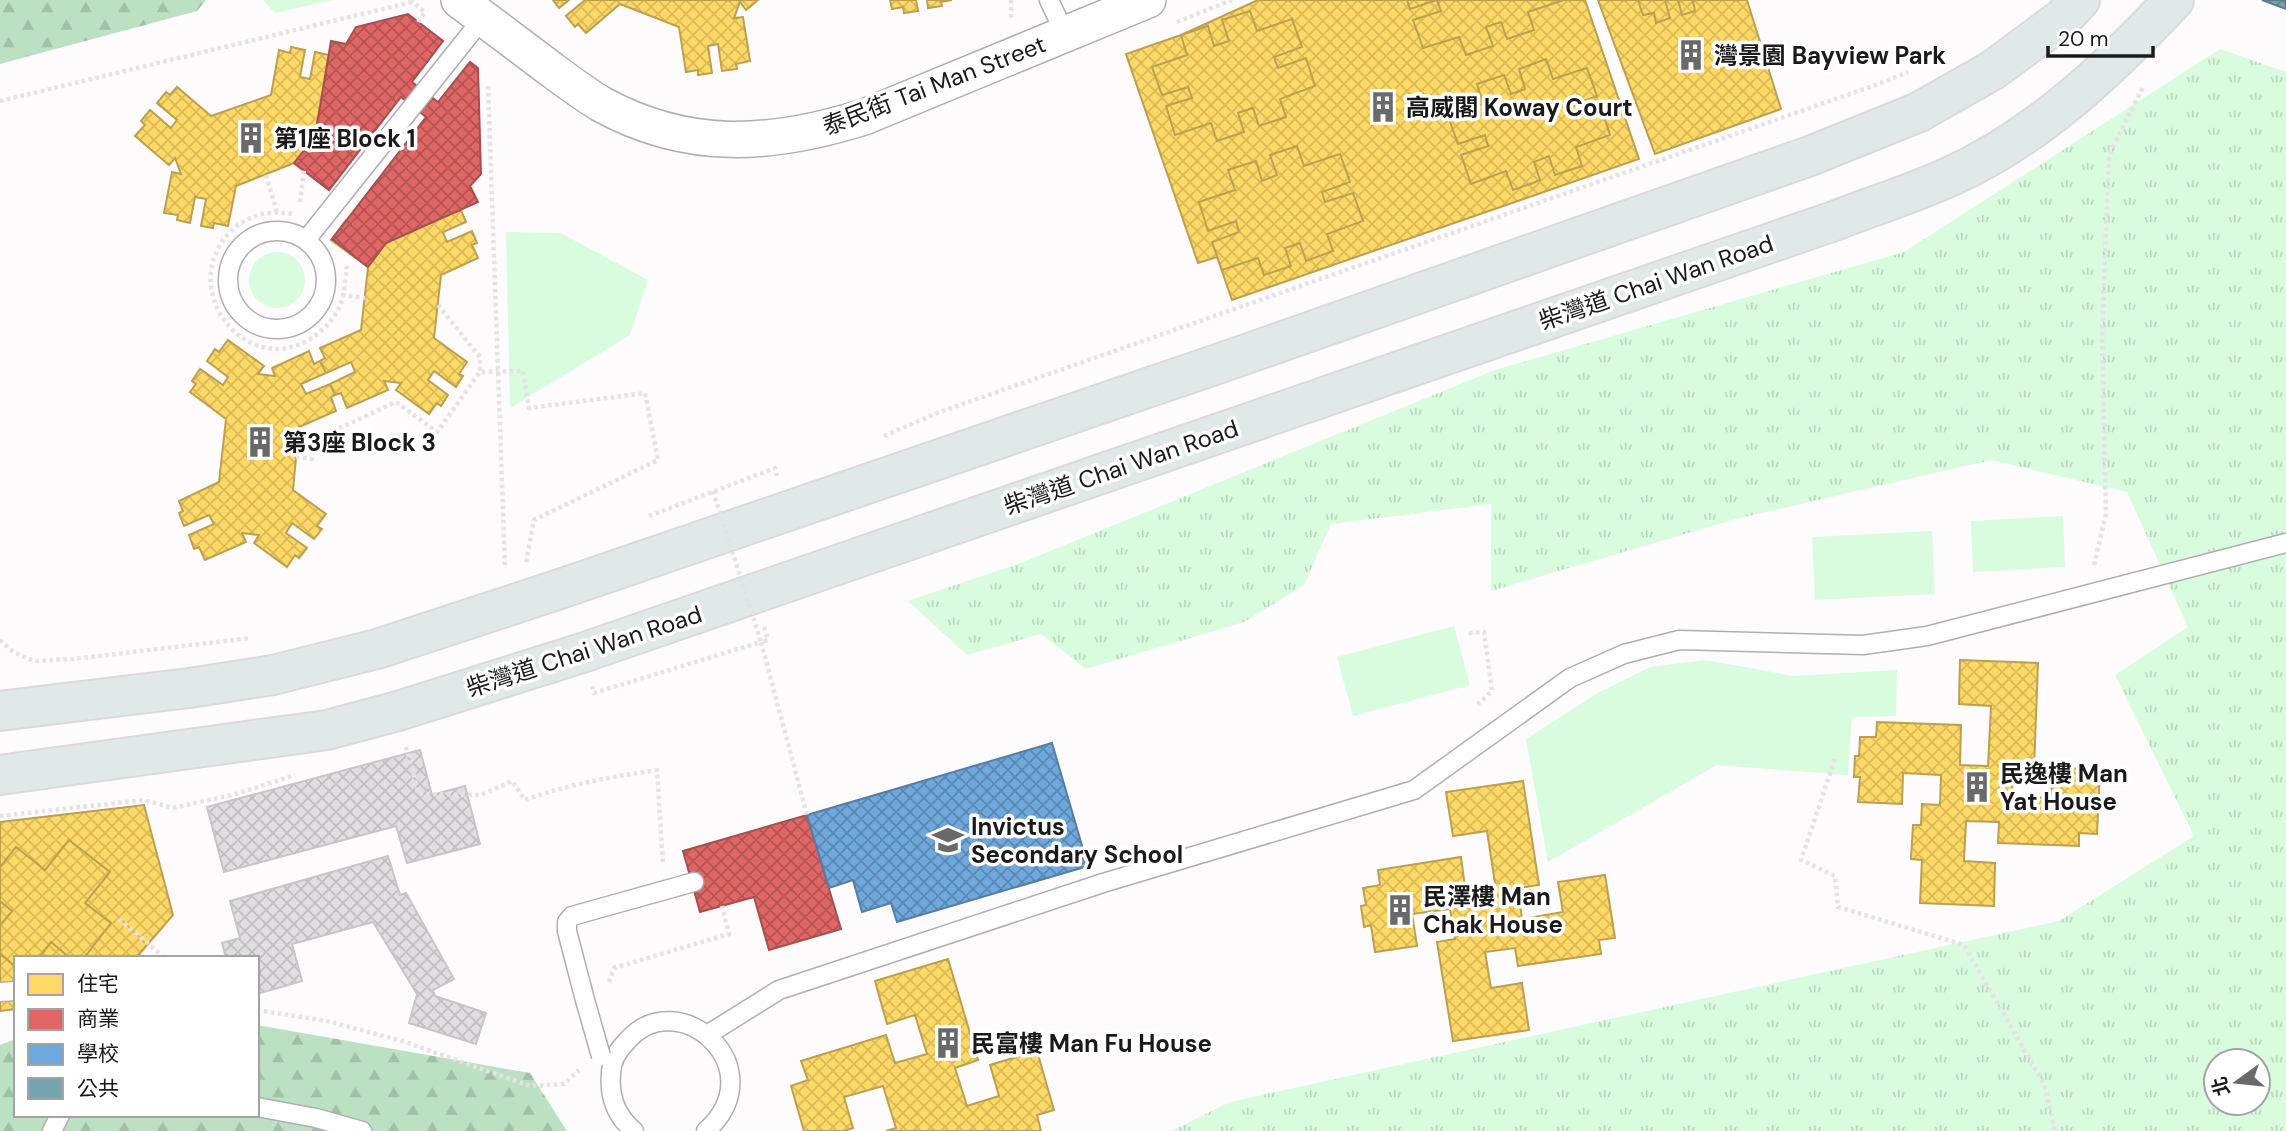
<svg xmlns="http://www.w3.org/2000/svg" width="2286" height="1131" viewBox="0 0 2286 1131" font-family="'DM Sans','Noto Sans TC',sans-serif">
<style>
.grass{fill:url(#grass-tufts);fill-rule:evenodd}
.forest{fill:url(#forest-firs)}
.green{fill:#d9fbde}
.homes{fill:url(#homes-cross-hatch);stroke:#bba050;stroke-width:2}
.shops{fill:url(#shops-cross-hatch);stroke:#a54f50;stroke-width:2}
.schools{fill:url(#schools-cross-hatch);stroke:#567da2;stroke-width:2}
.public{fill:url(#public-cross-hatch);stroke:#5b7b83;stroke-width:2}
.building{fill:url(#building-cross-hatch);stroke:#c7c5c7;stroke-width:2}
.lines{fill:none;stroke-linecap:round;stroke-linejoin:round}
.lane-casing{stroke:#b0aeb0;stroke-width:21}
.street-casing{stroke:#b0aeb0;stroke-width:38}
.primary-casing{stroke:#dbd9da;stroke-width:42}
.path{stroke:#e4e2e4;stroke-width:4.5;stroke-dasharray:3.5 3.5;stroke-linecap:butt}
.lane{stroke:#fffeff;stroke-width:18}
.street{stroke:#fffeff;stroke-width:35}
.primary{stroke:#e1e9e8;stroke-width:38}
.lane-bridge-casing{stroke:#b0aeb0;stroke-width:21;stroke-linecap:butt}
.path-bridge{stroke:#e4e2e4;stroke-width:4.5;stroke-dasharray:3.5 3.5;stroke-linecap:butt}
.lane-bridge{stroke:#fffeff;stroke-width:18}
.labels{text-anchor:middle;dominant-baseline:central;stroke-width:7;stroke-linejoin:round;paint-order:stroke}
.poi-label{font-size:24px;font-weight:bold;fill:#1b1a1b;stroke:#fff;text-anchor:start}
.street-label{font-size:24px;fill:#1b1a1b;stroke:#fff}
</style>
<defs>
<pattern id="grass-tufts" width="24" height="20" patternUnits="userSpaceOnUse" patternTransform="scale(1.75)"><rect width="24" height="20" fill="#d9fbde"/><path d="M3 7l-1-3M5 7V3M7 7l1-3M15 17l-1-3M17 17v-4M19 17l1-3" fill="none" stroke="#bad7be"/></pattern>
<pattern id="forest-firs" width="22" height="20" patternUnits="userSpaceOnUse" patternTransform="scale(1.75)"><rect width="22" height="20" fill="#bce1c2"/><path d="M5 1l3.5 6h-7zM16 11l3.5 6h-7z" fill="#a1c0a6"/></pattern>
<pattern id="homes-cross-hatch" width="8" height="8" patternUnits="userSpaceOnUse" patternTransform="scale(1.75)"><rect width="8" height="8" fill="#ffd966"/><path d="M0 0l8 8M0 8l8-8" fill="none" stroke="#daba58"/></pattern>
<pattern id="shops-cross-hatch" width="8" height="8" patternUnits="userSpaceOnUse" patternTransform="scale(1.75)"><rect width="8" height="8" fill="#e06666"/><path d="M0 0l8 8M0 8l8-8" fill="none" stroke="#b55353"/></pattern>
<pattern id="schools-cross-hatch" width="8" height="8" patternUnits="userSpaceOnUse" patternTransform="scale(1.75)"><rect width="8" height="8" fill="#6fa8dc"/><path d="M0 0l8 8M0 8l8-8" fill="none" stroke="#5a88b2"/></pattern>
<pattern id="public-cross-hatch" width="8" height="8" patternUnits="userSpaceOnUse" patternTransform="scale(1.75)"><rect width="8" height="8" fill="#76a5af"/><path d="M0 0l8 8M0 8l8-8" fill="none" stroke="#60868e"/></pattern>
<pattern id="building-cross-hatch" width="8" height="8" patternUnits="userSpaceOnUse" patternTransform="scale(1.75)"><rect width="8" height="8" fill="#e0dee0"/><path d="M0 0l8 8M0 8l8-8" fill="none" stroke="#c0bec0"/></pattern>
</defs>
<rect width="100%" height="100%" fill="#fefbfd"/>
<path class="grass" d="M2220 49 2286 72V1131H1171L1230 1102 2059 921 2194 836 2115 675 2188 627 2127 492 1991 460 1736 519 1491 591V504L1331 524 1304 585 1244 622 1086 669 1041 634 967 655 908 601 1021 563 1495 370 1904 252ZM2216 1061H2258V1103H2216Z"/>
<path class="forest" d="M0 0H206L197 11 0 64Z
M257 1025 530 1073 567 1131H0V1045L16 1039V1115H257Z"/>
<path class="green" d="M263 0H333L275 13Z
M506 232 561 233 648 280 630 335 510 408Z
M249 280a28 28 0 1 1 56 0a28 28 0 1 1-56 0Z
M2063 516 2065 567 1973 572 1971 521Z
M1932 531 1935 594 1815 600 1812 537Z
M1454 626 1470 685 1353 716 1337 657Z
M1706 660 1793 676 1897 670 1896 716 1852 717 1848 775 1717 765 1548 862 1526 739 1598 693 1650 667Z"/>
<path class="homes" d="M553 0H569L559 8Z
M585 0H758L746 10 740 2 734 18 743 17 750 61 736 64 737 69 722 71 718 44 708 46 712 73 698 75V70L686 72 679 27 620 4 586 33 578 24 575 27 566 16Z
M890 0H916L918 11 904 13 903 7 892 9Z
M927 0H952L941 2 942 6 928 8Z
M1258 0H1585L1639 159 1232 300 1217 257 1198 263 1126 54 1181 35Z
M1407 0H1564L1528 12 1534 30 1507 39 1501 22 1486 27 1493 46 1466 55 1459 37 1423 48 1413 20 1441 11 1437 0 1410 9Z
M1598 0H1747L1781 109 1655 154Z
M1638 0H1665L1670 18 1656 23 1654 13 1643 15Z
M1678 0H1696L1693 1 1695 11 1682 15Z
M1250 11 1257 31 1292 19 1302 47 1274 57 1278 68 1306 58 1315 86 1280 99 1286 117 1259 126 1253 108 1238 113 1244 132 1217 141 1211 123 1175 135 1166 106 1192 98 1188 87 1162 95 1152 67 1187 55 1181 35 1208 26 1214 46 1229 41 1222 20Z
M291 47 305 50 300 77 310 79 315 52 329 55 328 60 342 63 334 107 325 105 331 121 337 114 367 140 350 162 334 148 328 156 344 170 329 190 294 163 236 186 228 226 214 223 213 228 201 226 206 199 195 197 190 223 177 220 178 215 164 213 172 172 181 174 175 158 169 165 135 136 145 125 141 121 150 110 171 128 177 120 157 103 166 92 170 95 177 87 211 116 271 95 279 50 290 53Z
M1546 59 1553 79 1587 68 1597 96 1570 106 1574 116 1601 107 1610 135 1576 147 1582 166 1555 175 1549 156 1534 162 1540 180 1533 183 1513 190 1506 171 1471 184 1461 155 1488 146 1485 135 1458 144 1448 116 1483 104 1477 84 1504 75 1511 94 1525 89 1519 69Z
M1297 146 1304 166 1340 154 1350 182 1322 192 1325 202 1353 193 1363 221 1327 234 1333 251 1306 261 1300 243 1285 248 1291 266 1264 275 1258 258 1222 270 1212 242 1239 232 1236 221 1208 231 1199 202 1235 190 1228 170 1256 161 1262 181 1277 175 1270 155Z
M371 189 406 214 400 222 417 224 414 216 450 199 456 212 461 210 466 222 443 232 447 242 472 231 477 243 472 245 478 258 441 275 434 338 467 362 459 374 463 376 456 387 434 371 428 380 448 395 441 406 437 403 429 414 396 390 401 383 384 381 388 390 347 408 341 393 335 395 330 384 355 372 351 362 326 373 320 361 325 358 320 348 361 330 368 267 331 240 346 220 365 233 370 225 353 212Z
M228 340 264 366 258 374 275 376 272 368 309 351 314 364 320 361 326 373 301 384 306 394 330 384 335 395 331 397 336 411 299 427 293 490 326 514 317 526 322 529 314 539 292 523 286 533 307 548 299 558 295 555 287 567 254 543 259 535 242 533 246 542 205 560 199 547 194 549 189 535 214 524 209 515 184 526 179 513 183 511 179 501 219 482 226 419 190 392 196 384 192 381 200 369 223 385 228 377 207 361 215 349 219 352Z
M1960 660 2038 663 2034 769H2013L2012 796 2051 798 2052 768 2100 769 2097 834 2079 833V846L1998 843 1999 822 1966 821 1964 861 1995 863 1994 906 1920 903 1922 860 1911 859 1913 825H1921L1922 804 1940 805 1941 775 1903 773 1902 804 1858 802 1860 777H1854L1855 756H1859L1860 737H1876L1877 722 1961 725 1960 765 1988 766 1991 706 1959 704Z
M1523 781 1539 885 1518 888 1522 919 1563 912 1558 882 1605 875 1615 938 1599 940 1601 954 1518 966 1515 948 1485 952 1491 988 1522 983 1529 1030 1453 1041 1437 942 1455 939 1450 909 1412 914 1417 946 1375 952 1371 925 1364 927 1361 906 1366 905 1363 888 1380 885 1378 870 1461 857 1466 895 1496 890 1487 831 1453 836 1446 792Z
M144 805 173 915 136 958H16V1009L0 1011V822Z
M69 840 110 872 85 903 111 923 84 958H70L51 942 39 958H16V967L0 954V926L12 911 0 901V867L16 847 45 870Z
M948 959 978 1060 955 1068 967 1106 999 1096 990 1065 1037 1051 1054 1110 1037 1115 1041 1131H886L896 1128 883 1086 844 1097 853 1128 844 1131H804L791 1086 808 1080 801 1061 886 1035 895 1063 927 1054 915 1015 887 1024 875 981Z"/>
<path class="shops" d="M408 14 443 41 412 82 438 102 470 62 478 68 481 174 470 186 478 202 386 243 368 267 332 239 426 117 401 97 329 190 294 163 315 136 331 41 346 44 356 27Z
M807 815 841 929 769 950 754 897 700 912 683 851Z"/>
<path class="schools" d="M1052 743 1088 866 897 922 891 903 862 912 853 880 829 888 807 815Z"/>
<path class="public" d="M2262 0H2286V9Z"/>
<path class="building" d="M420 750 432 795 465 786 480 844 407 863 396 826 224 872 207 807Z
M388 856 400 895 406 893 454 979 433 990 435 996 486 1013 476 1044 409 1023 417 994 373 922 292 944 302 981 257 994V958H226L222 943 240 938 230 901Z"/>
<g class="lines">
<defs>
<path id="lane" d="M1049 0 1065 34
M228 280a49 49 0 1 1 98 0a49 49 0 1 1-98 0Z
M306 240 483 18
M0 992 16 991
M585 1000 567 931V922L572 916 694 882
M707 1035 779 990 1103 883 1414 790 1570 678 1624 654 1679 640 1863 645 1927 636 2286 543
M257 1107 316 1118 362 1131
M52 1131 60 1115
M634 1131C616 1116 609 1097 611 1074 611 1061 618 1050 627 1041 678 982 776 1068 706 1131"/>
<path id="street" d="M459 0C487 21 516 43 544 64 563 78 581 92 601 104 688 152 772 146 864 117L1148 0"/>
<path id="primary" d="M0 711 189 688 273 675 377 649 560 589 1232 359 1810 156 1919 112 1993 70 2063 18 2080 0
M0 775 327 730 398 711 582 653 1834 221C1872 206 1912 194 1949 177 2037 138 2109 69 2174 0"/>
</defs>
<use href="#lane" class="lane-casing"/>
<use href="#street" class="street-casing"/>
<use href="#primary" class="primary-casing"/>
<path class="path" d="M410 0 425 12
M1011 0V20
M418 22 425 12
M1177 22 1232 0
M488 86 505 568
M0 101 412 2
M266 175 277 212
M300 202 304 170
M292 214C268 210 246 215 229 233 177 290 245 378 310 339 322 331 333 321 339 308 345 295 345 279 347 266
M342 295 365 298
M438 305 480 357V372
M884 436 937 413 1884 82 1908 72
M296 457 312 459 314 440 396 402 437 432 480 372 523 371 529 408 645 393 658 460 534 520 526 563
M649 516 775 468 777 476
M2094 565 2106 514 2102 333 2109 154 2143 87
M764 627 768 640 765 641
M1469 633 1484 632 1492 691 1477 705
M0 640 13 652 34 661 73 659 251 638
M592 686 594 693 761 642 807 815
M406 747 419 794 481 795 512 781 525 800C569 784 611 777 657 770L663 864
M1835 759 1801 860 1835 876 1838 907 1964 945 2044 1084 2055 1131
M0 816 144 800 173 808 236 794 295 775
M119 919 165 958
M609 982 614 968 729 934 722 906
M257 1010 327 1021 402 1041 530 1086 564 1084 579 1070"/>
<use href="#lane" class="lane"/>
<use href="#street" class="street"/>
<use href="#primary" class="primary"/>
<defs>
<path id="lane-bridge" d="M585 1000 601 1056"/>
</defs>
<use href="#lane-bridge" class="lane-bridge-casing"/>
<path class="path-bridge" d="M713 491 761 642 765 641"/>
<use href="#lane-bridge" class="lane-bridge"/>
</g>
<defs>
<symbol id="building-bare" viewBox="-9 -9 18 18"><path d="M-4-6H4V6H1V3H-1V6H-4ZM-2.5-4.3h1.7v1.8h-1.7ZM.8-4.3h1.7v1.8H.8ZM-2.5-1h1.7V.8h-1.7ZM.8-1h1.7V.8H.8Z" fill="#6a696a" stroke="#fff" stroke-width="2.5" paint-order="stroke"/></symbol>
<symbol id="school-bare" viewBox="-9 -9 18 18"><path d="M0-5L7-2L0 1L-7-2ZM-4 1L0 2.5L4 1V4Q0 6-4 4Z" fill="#6a696a" stroke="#fff" stroke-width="2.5" paint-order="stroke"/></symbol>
</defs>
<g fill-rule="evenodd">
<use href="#building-bare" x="1669" y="33" width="44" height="44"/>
<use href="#building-bare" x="1361" y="85" width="44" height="44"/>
<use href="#building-bare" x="229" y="116" width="44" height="44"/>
<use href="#building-bare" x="238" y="420" width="44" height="44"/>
<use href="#building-bare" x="1955" y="765" width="44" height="44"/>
<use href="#school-bare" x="926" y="818" width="44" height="44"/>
<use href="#building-bare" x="1378" y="888" width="44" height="44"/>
<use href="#building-bare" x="926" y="1021" width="44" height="44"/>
</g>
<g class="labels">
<g class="poi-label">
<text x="1714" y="55">灣景園 Bayview Park</text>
<text x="1406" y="107">高威閣 Koway Court</text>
<text x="274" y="138">第1座 Block 1</text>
<text x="283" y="442">第3座 Block 3</text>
<text x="2000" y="773">民逸樓 Man<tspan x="2000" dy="28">Yat House</tspan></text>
<text x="971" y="826">Invictus<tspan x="971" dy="28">Secondary School</tspan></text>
<text x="1423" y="896">民澤樓 Man<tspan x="1423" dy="28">Chak House</tspan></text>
<text x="971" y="1043">民富樓 Man Fu House</text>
</g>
<g class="street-label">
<text transform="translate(934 85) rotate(-21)">泰民街 Tai Man Street</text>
<text transform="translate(1656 282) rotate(-19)">柴灣道 Chai Wan Road</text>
<text transform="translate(1121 467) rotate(-19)">柴灣道 Chai Wan Road</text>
<text transform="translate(584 651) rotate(-18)">柴灣道 Chai Wan Road</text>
</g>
</g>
<rect x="14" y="956" width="245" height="161" fill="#ffffff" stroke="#a4a3a4" stroke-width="2"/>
<rect x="28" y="974" width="35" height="21" fill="#ffd966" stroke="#a4a3a4" stroke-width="2"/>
<text x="77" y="991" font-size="21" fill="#1b1a1b">住宅</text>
<rect x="28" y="1009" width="35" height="21" fill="#e06666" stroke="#a4a3a4" stroke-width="2"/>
<text x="77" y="1026" font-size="21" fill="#1b1a1b">商業</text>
<rect x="28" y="1044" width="35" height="21" fill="#6fa8dc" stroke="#a4a3a4" stroke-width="2"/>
<text x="77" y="1061" font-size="21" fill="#1b1a1b">學校</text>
<rect x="28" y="1078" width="35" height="21" fill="#76a5af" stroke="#a4a3a4" stroke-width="2"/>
<text x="77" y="1096" font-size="21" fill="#1b1a1b">公共</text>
<g transform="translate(2237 1082) rotate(255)"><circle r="33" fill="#ffffff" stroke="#a4a3a4" stroke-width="2"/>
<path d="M0-5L12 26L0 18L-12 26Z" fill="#6a696a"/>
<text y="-10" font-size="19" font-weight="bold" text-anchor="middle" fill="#1b1a1b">北</text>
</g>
<path d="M2048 46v10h105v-10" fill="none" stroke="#1b1a1b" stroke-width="3.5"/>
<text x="2058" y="46" font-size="21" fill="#1b1a1b" stroke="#ffffff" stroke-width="5" paint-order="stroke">20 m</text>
</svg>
